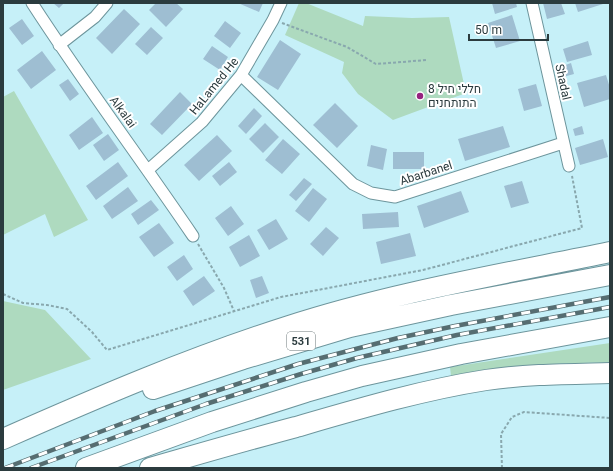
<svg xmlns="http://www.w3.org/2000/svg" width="613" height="471" viewBox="0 0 613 471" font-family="Roboto,Heebo,sans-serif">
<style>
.green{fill:#aedabf}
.building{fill:#9ebed2}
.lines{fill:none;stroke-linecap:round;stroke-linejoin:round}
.minor-casing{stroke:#6d959c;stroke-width:13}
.motorway-casing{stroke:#6d959c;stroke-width:22}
.path{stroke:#89a8ae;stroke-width:2;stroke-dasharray:3 2;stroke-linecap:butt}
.minor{stroke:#fff;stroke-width:11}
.motorway{stroke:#fff;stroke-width:20}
.rail-casing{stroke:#566d71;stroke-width:4.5}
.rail{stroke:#fff;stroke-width:3;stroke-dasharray:9;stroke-linecap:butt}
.poi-dot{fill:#96227f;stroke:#fff;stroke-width:1.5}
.labels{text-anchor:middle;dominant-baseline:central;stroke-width:4;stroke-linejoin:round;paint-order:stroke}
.shield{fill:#fff;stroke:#6b7678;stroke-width:1}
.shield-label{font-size:11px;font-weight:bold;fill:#2b3b3e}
.street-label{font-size:12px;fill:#2b3b3e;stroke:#fff}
.poi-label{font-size:12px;fill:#2b3b3e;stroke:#fff;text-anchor:start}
</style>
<rect width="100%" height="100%" fill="#c6f0f8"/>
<path class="green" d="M299 3H306L363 26 365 16 412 18 449 17 466 93 393 120 358 94 342 73 344 62 285 35Z
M14 91 88 220 54 237 45 214 3 235V97Z
M3 301 45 310 91 359 3 390Z
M610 343V363C557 361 503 368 451 376L450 367Z"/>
<path class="building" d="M53 3H64L59 8Z
M156 3H176L183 9 166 27 149 10Z
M238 3H263L259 12Z
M492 3H516L517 7 495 14Z
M543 3H561L565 14 547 19Z
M575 3H602L603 4 578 12Z
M124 9 140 24 112 54 96 38Z
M512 15 520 41 496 48 488 23Z
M22 19 34 36 22 45 9 28Z
M225 21 241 33 230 48 214 36Z
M151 27 163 38 147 55 135 44Z
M280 40 301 54 278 90 257 77Z
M588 41 592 55 567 62 563 49Z
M212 46 228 57 220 70 203 59Z
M42 51 56 70 31 89 17 70Z
M571 63 574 74 563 77 560 67Z
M606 75 610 88V99L584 107 577 83Z
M68 79 79 94 70 101 59 85Z
M536 84 542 106 524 111 518 89Z
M180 92 192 104 162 135 150 124Z
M335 103 358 126 337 148 313 125Z
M254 108 262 116 246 134 238 126Z
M92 117 103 133 79 150 69 135Z
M265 123 279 137 263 153 249 139Z
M503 126 510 147 465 161 458 139Z
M582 126 584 134 575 136 573 129Z
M108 134 119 150 104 161 93 145Z
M217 135 232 151 199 181 184 165Z
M283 139 300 154 282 174 265 160Z
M603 139 608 157 580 165 575 148Z
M371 145 387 149 383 170 367 166Z
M393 152H424V169H393Z
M118 162 128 176 96 200 86 186Z
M229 162 237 172 220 186 212 176Z
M304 178 312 184 296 201 289 195Z
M522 181 529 203 511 208 504 186Z
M128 187 138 201 112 219 103 206Z
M313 188 327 199 309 222 295 211Z
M461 191 469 212 424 228 417 206Z
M151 200 159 210 138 225 131 214Z
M231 206 244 224 228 236 215 218Z
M398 212 399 227 363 229 362 214Z
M276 219 288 239 269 250 257 230Z
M159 223 174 243 154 257 139 237Z
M326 227 339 238 323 256 310 244Z
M410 233 416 256 381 264 376 242Z
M249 235 260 256 240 267 229 247Z
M184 255 193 269 177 281 167 267Z
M204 276 215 291 193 306 183 291Z
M262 276 269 293 256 298 250 280Z"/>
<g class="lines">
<defs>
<path id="minor" d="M32 3C83 82 140 158 193 236
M532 3 569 166
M59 45 95 17 107 3
M241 75 353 184 371 193 395 197 563 143
M148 170 202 122 241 75 273 20 281 3"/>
<path id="motorway" d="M153 389 243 359 350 327 451 305 610 275
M3 439C96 398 189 358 286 327 390 293 503 274 610 252
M86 468 212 422 306 392 362 376 461 354 610 327
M150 468C199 454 247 440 296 427 358 409 422 390 486 380 527 374 569 374 610 373"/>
</defs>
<use href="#minor" class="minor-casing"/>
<use href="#motorway" class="motorway-casing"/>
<path class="path" d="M282 23 347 47 376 64 427 60
M198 244 224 288 234 311
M3 294 23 303 47 305 67 309 92 332 107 350 281 297 423 270 582 228 572 176
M502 468 501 434 512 417 524 412 610 418"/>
<use href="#minor" class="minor"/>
<use href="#motorway" class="motorway"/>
<defs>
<path id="rail" d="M5 468 155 411 298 364 398 338 455 326 610 297
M31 468 206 404 301 374 357 358 457 335 610 307"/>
</defs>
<use href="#rail" class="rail-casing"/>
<use href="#rail" class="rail"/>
</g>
<circle class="poi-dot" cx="420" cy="96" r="4"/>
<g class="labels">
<rect class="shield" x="287" y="332" width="28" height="18" rx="3"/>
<g class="shield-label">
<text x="301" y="341">531</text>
</g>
<g class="street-label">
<text transform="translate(563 82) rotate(78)">Shadal</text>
<text transform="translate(214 86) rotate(-51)">HaLamed He</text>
<text transform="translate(123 112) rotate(54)">Alkalai</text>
<text transform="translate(426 173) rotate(-18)">Abarbanel</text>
</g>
<g class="poi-label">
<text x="428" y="89">8 חללי חיל<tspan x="428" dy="14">התותחנים</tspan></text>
</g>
</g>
<rect width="613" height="471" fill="none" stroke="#2b3b3e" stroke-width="8"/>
<path d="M469 34v6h79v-6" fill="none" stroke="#2b3b3e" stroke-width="2"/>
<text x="475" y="34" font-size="12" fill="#2b3b3e" stroke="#ffffff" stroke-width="3" paint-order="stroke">50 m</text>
</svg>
